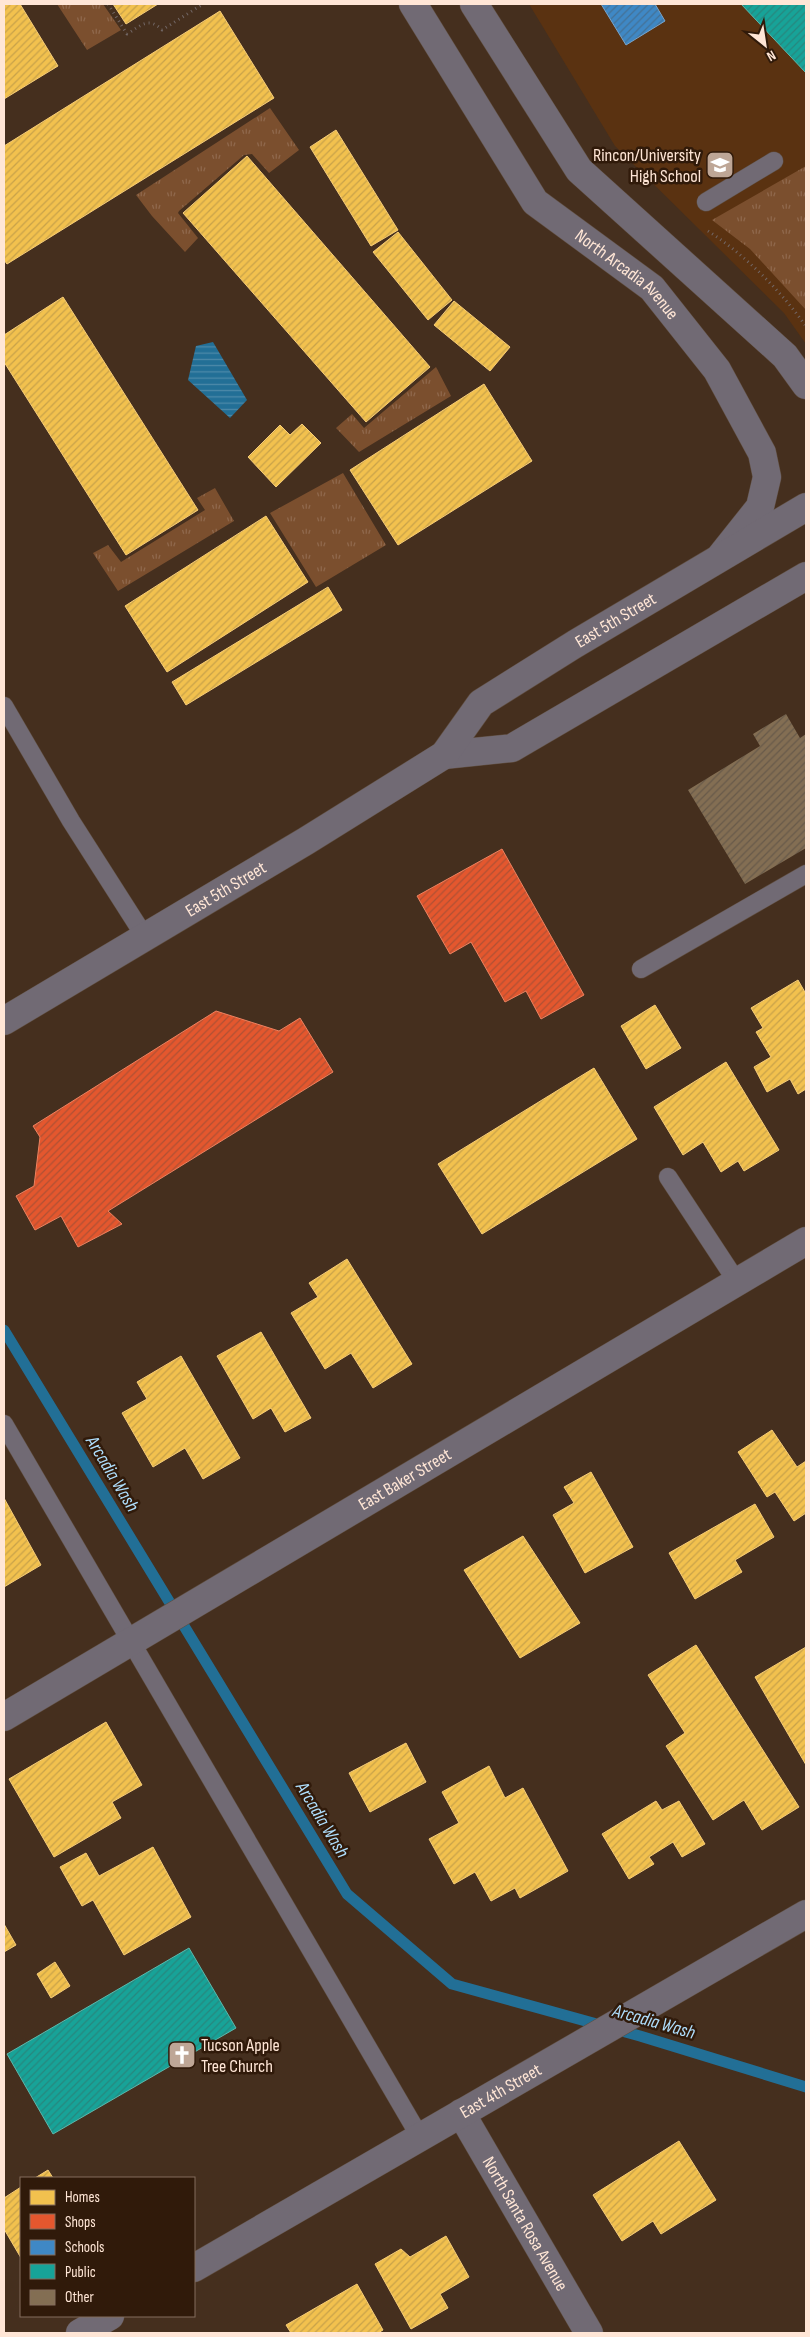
<svg xmlns="http://www.w3.org/2000/svg" width="810" height="2337" viewBox="0 0 810 2337" font-family="'Sofia Sans Condensed',sans-serif">
<style>
.built{fill:#5a3211}
.grass{fill:url(#grass-tufts)}
.water{fill:url(#water-rules)}
.homes{fill:url(#homes-hatch);stroke:#f6cc77}
.shops{fill:url(#shops-hatch);stroke:#ec8260}
.schools{fill:url(#schools-hatch);stroke:#79a4ca}
.public{fill:url(#public-hatch);stroke:#5db7ab}
.lines{fill:none;stroke-linecap:round;stroke-linejoin:round}
.stream{stroke:#226f96;stroke-width:11}
.building{fill:url(#building-hatch)}
.service-casing{stroke:#5f4d3f;stroke-width:19}
.minor-casing{stroke:#5f4d3f;stroke-width:29}
.tertiary-casing{stroke:#5f4d3f;stroke-width:29}
.path{stroke:#736867;stroke-width:3;stroke-dasharray:1 4;stroke-linecap:butt}
.service{stroke:#716a74;stroke-width:18}
.minor{stroke:#716a74;stroke-width:28}
.tertiary{stroke:#716a74;stroke-width:28}
.labels{text-anchor:middle;dominant-baseline:central;stroke-width:5;stroke-linejoin:round;paint-order:stroke}
.poi-label{font-size:18px;fill:#ffe6d6;stroke:#301a0a;text-anchor:end}
.street-label{font-size:18px;fill:#ffe6d6;stroke:#301a0a}
.water-label{font-size:19px;font-style:italic;fill:#aeddfb;stroke:#301a0a}
</style>
<defs>
<pattern id="grass-tufts" width="24" height="20" patternUnits="userSpaceOnUse" patternTransform="scale(1.25)"><rect width="24" height="20" fill="#7b4f2e"/><path d="M3 7l-1-3M5 7V3M7 7l1-3M15 17l-1-3M17 17v-4M19 17l1-3" fill="none" stroke="#8f684c"/></pattern>
<pattern id="water-rules" width="6" height="5" patternUnits="userSpaceOnUse" patternTransform="scale(1.25)"><rect width="6" height="5" fill="#226f96"/><path d="M0 2.5h6" fill="none" stroke="#4e8aa9"/></pattern>
<pattern id="homes-hatch" width="6" height="6" patternUnits="userSpaceOnUse" patternTransform="scale(1.25)"><rect width="6" height="6" fill="#f2c14e"/><path d="M-1 1l2-2M0 6l6-6M5 7l2-2" fill="none" stroke="#c8a24a"/></pattern>
<pattern id="shops-hatch" width="6" height="6" patternUnits="userSpaceOnUse" patternTransform="scale(1.25)"><rect width="6" height="6" fill="#e4572e"/><path d="M-1 1l2-2M0 6l6-6M5 7l2-2" fill="none" stroke="#af5134"/></pattern>
<pattern id="schools-hatch" width="6" height="6" patternUnits="userSpaceOnUse" patternTransform="scale(1.25)"><rect width="6" height="6" fill="#3f88c5"/><path d="M-1 1l2-2M0 6l6-6M5 7l2-2" fill="none" stroke="#447196"/></pattern>
<pattern id="public-hatch" width="6" height="6" patternUnits="userSpaceOnUse" patternTransform="scale(1.25)"><rect width="6" height="6" fill="#17a398"/><path d="M-1 1l2-2M0 6l6-6M5 7l2-2" fill="none" stroke="#27877e"/></pattern>
<pattern id="building-hatch" width="6" height="6" patternUnits="userSpaceOnUse" patternTransform="scale(1.25)"><rect width="6" height="6" fill="#836e53"/><path d="M-1 1l2-2M0 6l6-6M5 7l2-2" fill="none" stroke="#685a4a"/></pattern>
</defs>
<rect width="100%" height="100%" fill="#452f1e"/>
<path class="built" d="M529 4H806V344L784 313 615 146Z"/>
<path class="grass" d="M57 4H103L121 30 87 50Z
M270 108 299 150 269 173 252 154 244 155 179 211 178 213 198 238 185 252 152 216 136 195Z
M806 166V310L750 249 712 220Z
M436 367 451 396 359 452 336 428 352 414 364 428Z
M343 473 386 545 316 587 270 513Z
M215 488 234 521 118 591 93 553 108 545 121 562 205 510 197 498Z"/>
<path class="water" d="M213 342 247 400 230 418 188 380 196 346Z"/>
<path class="homes" d="M4 4H20L58 66 4 99Z
M113 4H158L126 24Z
M220 11 274 98 7 264 4 260V146Z
M336 130 398 230 371 246 310 147Z
M247 156 430 367 366 422 183 213Z
M398 232 452 300 428 320 373 252Z
M63 297 198 510 126 555 4 362V335Z
M454 301 510 347 490 371 434 325Z
M484 384 532 461 398 545 350 470Z
M302 424 321 443 276 487 248 457 280 425 290 435Z
M266 516 308 582 167 672 125 606Z
M328 587 342 610 186 705 172 682Z
M798 980 806 994V1089L798 1094 790 1079 767 1092 754 1067 771 1057 756 1032 763 1028 751 1008Z
M655 1005 681 1048 646 1069 621 1026Z
M726 1062 779 1150 744 1171 738 1161 721 1172 703 1142 683 1155 654 1107Z
M594 1068 637 1139 482 1234 438 1164Z
M347 1259 412 1364 373 1388 351 1353 325 1369 291 1313 318 1297 309 1283Z
M261 1332 311 1418 285 1432 271 1408 253 1419 217 1356Z
M181 1356 240 1458 203 1479 185 1448 153 1467 122 1413 147 1399 137 1382Z
M772 1430 797 1467 806 1461V1513L794 1521 775 1492 767 1497 738 1452Z
M591 1472 633 1547 585 1573 553 1515 574 1503 564 1487Z
M4 1498 41 1565 4 1587Z
M755 1504 774 1537 735 1560 742 1572 695 1599 669 1553Z
M523 1536 580 1623 520 1658 464 1570Z
M696 1645 799 1807 762 1830 744 1800 713 1820 666 1746 685 1733 648 1675Z
M806 1647V1765L755 1677Z
M106 1722 142 1785 112 1802 121 1818 54 1857 9 1779Z
M406 1743 426 1782 370 1812 349 1773Z
M489 1766 505 1798 523 1788 568 1871 520 1898 515 1888 491 1901 475 1872 454 1884 429 1839 459 1823 442 1792Z
M656 1801 662 1810 679 1801 705 1844 682 1857 673 1842 649 1857 654 1864 629 1879 602 1834Z
M153 1847 191 1917 124 1955 93 1900 82 1906 60 1867 86 1853 99 1876Z
M4 1924 16 1945 4 1952Z
M55 1962 70 1986 51 1998 37 1974Z
M679 2141 716 2200 661 2234 653 2221 622 2241 593 2195Z
M48 2170 53 2178H35Z
M21 2187V2258L4 2229V2198Z
M446 2236 469 2277 440 2294 448 2308 411 2329 375 2264 401 2249 410 2257Z
M357 2284 383 2330 378 2333H291L286 2325Z"/>
<path class="shops" d="M502 849 584 995 541 1019 526 991 505 1002 471 942 450 954 417 896Z
M216 1011 279 1031 300 1018 333 1072 108 1211 122 1224 78 1247 61 1216 35 1230 16 1196 34 1186 40 1137 33 1126Z"/>
<path class="schools" d="M601 4H655L665 21 626 45Z"/>
<path class="public" d="M741 4H806V73Z
M189 1948 236 2028 53 2134 7 2054Z"/>
<g class="lines">
<path class="stream" d="M4 1330 347 1894 452 1984 640 2036 806 2087"/>
</g>
<path class="building" d="M786 714 800 738 806 734V848L745 884 688 790 760 746 753 734Z"/>
<g class="lines">
<defs>
<path id="service" d="M706 202 774 161
M4 706 71 821 145 937
M641 969 806 874
M668 1177 737 1282
M4 1424 420 2137"/>
<g id="minor">
<path id="s1" d="M413 4 535 202 652 288 717 370 762 453 767 477 760 507 721 556"/>
<path d="M474 4 579 170 785 356 806 385"/>
<path id="s2" d="M4 1717 806 1241"/>
<path id="s3" d="M461 2113 589 2333"/>
<path id="s4" d="M194 2268 806 1914"/>
<path d="M80 2333 110 2316"/>
</g>
<g id="tertiary">
<path d="M444 755 512 748 806 576"/>
<path id="s5" d="M4 1021 306 841 444 755 481 703 575 644 806 507"/>
</g>
</defs>
<use href="#service" class="service-casing"/>
<use href="#minor" class="minor-casing"/>
<use href="#tertiary" class="tertiary-casing"/>
<path class="path" d="M108 4 127 34C141 26 148 16 162 30L203 4
M708 231C744 254 781 291 805 325"/>
<use href="#service" class="service"/>
<use href="#minor" class="minor"/>
<use href="#tertiary" class="tertiary"/>
</g>
<defs>
<symbol id="school-square" viewBox="-11 -11 22 22"><rect x="-9" y="-9" width="18" height="18" rx="4" fill="#bea696" stroke="#301a0a"/><path d="M0-5L7-2L0 1L-7-2ZM-4 1L0 2.5L4 1V4Q0 6-4 4Z" fill="#fff"/></symbol>
<symbol id="church-square" viewBox="-11 -11 22 22"><rect x="-9" y="-9" width="18" height="18" rx="4" fill="#bea696" stroke="#301a0a"/><path d="M-1.2-6h2.4v3.5h3.3v2.4h-3.3V6h-2.4V-.1h-3.3v-2.4h3.3Z" fill="#fff"/></symbol>
</defs>
<g fill-rule="evenodd">
<use href="#school-square" x="704" y="149" width="32" height="32"/>
<use href="#church-square" x="166" y="2039" width="32" height="32"/>
</g>
<g class="labels">
<g class="poi-label">
<text x="701" y="155">Rincon/University<tspan x="701" dy="21">High School</tspan></text>
<text x="201" y="2045" text-anchor="start">Tucson Apple<tspan x="201" dy="21">Tree Church</tspan></text>
</g>
<g class="street-label">
<text stroke="none"><textPath href="#s1" startOffset="350">North Arcadia Avenue</textPath></text>
<text stroke="none"><textPath href="#s5" startOffset="736">East 5th Street</textPath></text>
<text stroke="none"><textPath href="#s5" startOffset="258">East 5th Street</textPath></text>
<text stroke="none"><textPath href="#s2" startOffset="466">East Baker Street</textPath></text>
<text stroke="none"><textPath href="#s4" startOffset="354">East 4th Street</textPath></text>
<text stroke="none"><textPath href="#s3" startOffset="128">North Santa Rosa Avenue</textPath></text>
</g>
<g class="water-label">
<text transform="translate(112 1474) rotate(59)">Arcadia Wash</text>
<text transform="translate(322 1820) rotate(59)">Arcadia Wash</text>
<text transform="translate(654 2022) rotate(16)">Arcadia Wash</text>
</g>
</g>
<rect width="810" height="2337" fill="none" stroke="#ffe6d6" stroke-width="10"/>
<rect x="20" y="2177" width="175" height="140" fill="#301a0a" stroke="#836c5c"/>
<rect x="30" y="2190" width="25" height="15" fill="#f2c14e" stroke="#836c5c"/>
<text x="65" y="2202" font-size="15" fill="#ffe6d6">Homes</text>
<rect x="30" y="2214" width="25" height="15" fill="#e4572e" stroke="#836c5c"/>
<text x="65" y="2227" font-size="15" fill="#ffe6d6">Shops</text>
<rect x="30" y="2240" width="25" height="15" fill="#3f88c5" stroke="#836c5c"/>
<text x="65" y="2252" font-size="15" fill="#ffe6d6">Schools</text>
<rect x="30" y="2264" width="25" height="15" fill="#17a398" stroke="#836c5c"/>
<text x="65" y="2277" font-size="15" fill="#ffe6d6">Public</text>
<rect x="30" y="2290" width="25" height="15" fill="#836e53" stroke="#836c5c"/>
<text x="65" y="2302" font-size="15" fill="#ffe6d6">Other</text>
<g transform="translate(765 45) rotate(150)" stroke="#301a0a" stroke-width="4" paint-order="stroke">
<path d="M0-4L9 19L0 12L-9 19Z" fill="#ffe6d6"/>
<text y="-8" font-size="14" font-weight="bold" text-anchor="middle" fill="#ffe6d6">N</text>
</g>
</svg>
